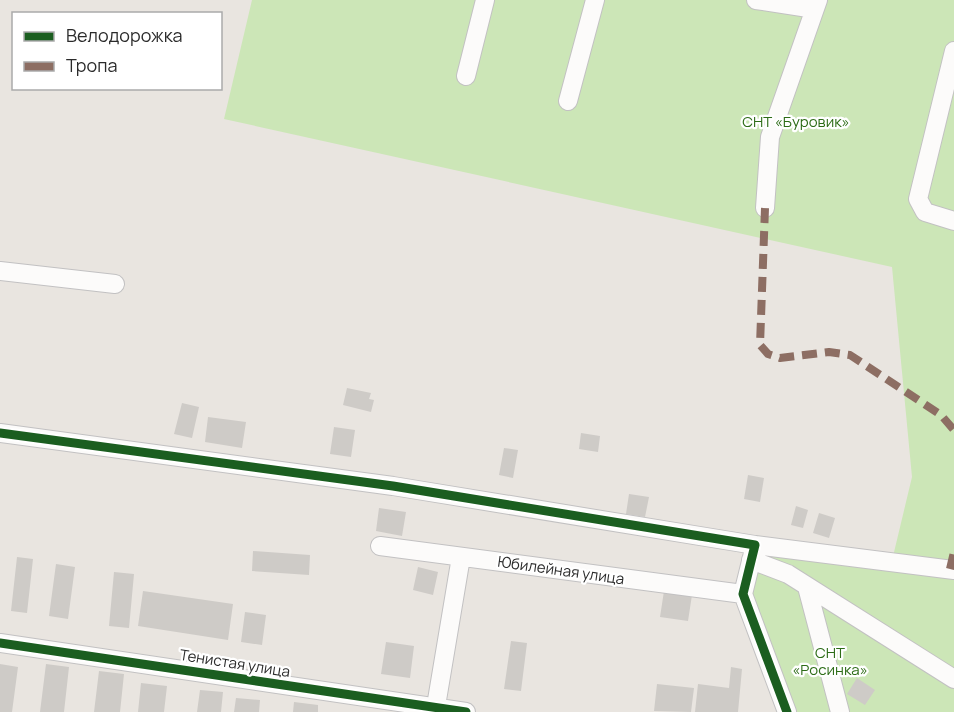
<svg xmlns="http://www.w3.org/2000/svg" width="954" height="712" viewBox="0 0 954 712" font-family="Manrope,sans-serif">
<style>
.green{fill:#cce6b7}
.building{fill:#cecbc7}
.lines{fill:none;stroke-linecap:round;stroke-linejoin:round}
.minor-casing{stroke:#c2c1c2;stroke-width:20}
.minor{stroke:#fcfbfa;stroke-width:18}
.quiet{stroke:#8d6e63;stroke-width:8;stroke-dasharray:15 8;stroke-linecap:butt}
.cycleway-casing{stroke:#fff;stroke-width:13}
.cycleway{stroke:#1b5e20;stroke-width:9}
.labels{text-anchor:middle;dominant-baseline:central;stroke-width:4.5;stroke-linejoin:round;paint-order:stroke}
.park-label{font-size:15px;fill:#2d6c17;stroke:#fff}
.street-label{font-size:15px;fill:#2b2b2b;stroke:#fff}
</style>
<rect width="100%" height="100%" fill="#e9e5e0"/>
<path class="green" d="M252 0H954V712H795L746 595 755 570 767 562 771 549 890 569 912 477 892 267 224 119Z"/>
<path class="building" d="M347 388 371 393 369 399 374 400 371 412 343 405Z
M182 403 199 407 192 438 174 434Z
M208 417 246 422 242 448 205 442Z
M334 427 355 430 351 457 330 454Z
M581 433 600 436 598 452 579 449Z
M504 448 518 450 513 478 499 475Z
M748 475 764 478 760 502 744 499Z
M629 494 649 497 645 517 626 514Z
M796 506 808 510 803 528 791 525Z
M379 508 406 512 402 536 376 531Z
M819 513 835 518 829 538 813 533Z
M253 551 310 555 309 575 252 571Z
M17 557 33 559 27 613 11 611Z
M56 564 75 567 68 619 49 616Z
M418 567 438 572 433 595 413 590Z
M114 572 134 574 129 628 109 626Z
M143 591 233 604 228 640 138 626Z
M664 591 692 595 688 621 660 617Z
M245 612 266 615 262 645 241 642Z
M511 641 527 643 521 691 504 689Z
M386 642 414 646 410 678 381 674Z
M0 664 18 667 12 712H0Z
M46 664 69 667 64 712H40Z
M731 667 742 669 738 712H695L698 684 729 688Z
M99 671 124 674 120 712H94Z
M857 678 875 690 865 705 847 694Z
M141 683 167 686 164 712H138Z
M657 684 694 688 691 712 654 711Z
M200 690 223 692 221 712H197Z
M236 698 260 700 259 712H234Z
M294 702 318 705V712H293Z"/>
<g class="lines">
<defs>
<path id="minor" d="M756 0 815 9
M954 51 918 199 925 212 954 221
M466 76 485 0
M568 101 595 0
M765 208 770 137 818 0
M0 271 115 284
M0 433 393 486 755 545 743 594 787 712
M755 545 954 570
M380 546 743 594
M751 560 788 574 954 679
M807 587 840 712
M0 643 466 712
M435 712 461 557"/>
</defs>
<use href="#minor" class="minor-casing"/>
<use href="#minor" class="minor"/>
<path class="quiet" d="M765 208 760 345 768 354 780 358 829 352 850 355 941 415 954 430
M950 569 954 552"/>
<defs>
<path id="cycleway" d="M0 433 393 486 755 545 743 594 787 712
M0 643 466 712"/>
</defs>
<use href="#cycleway" class="cycleway-casing"/>
<use href="#cycleway" class="cycleway"/>
</g>
<g class="labels">
<g class="park-label">
<text x="796" y="121">СНТ «Буровик»</text>
<text x="830" y="652">СНТ<tspan x="830" dy="17">«Росинка»</tspan></text>
</g>
<g class="street-label">
<text transform="translate(561 570) rotate(8)">Юбилейная улица</text>
<text transform="translate(235 663) rotate(9)">Тенистая улица</text>
</g>
</g>
<rect x="12" y="12" width="210" height="78" fill="#ffffff" stroke="#aaaaaa" stroke-width="1.5"/>
<rect x="24" y="32" width="30" height="9" fill="#1b5e20" stroke="#aaaaaa" stroke-width="1.5"/>
<text x="66" y="42" font-size="18" fill="#2b2b2b">Велодорожка</text>
<rect x="24" y="62" width="30" height="9" fill="#8d6e63" stroke="#aaaaaa" stroke-width="1.5"/>
<text x="66" y="72" font-size="18" fill="#2b2b2b">Тропа</text>
</svg>
